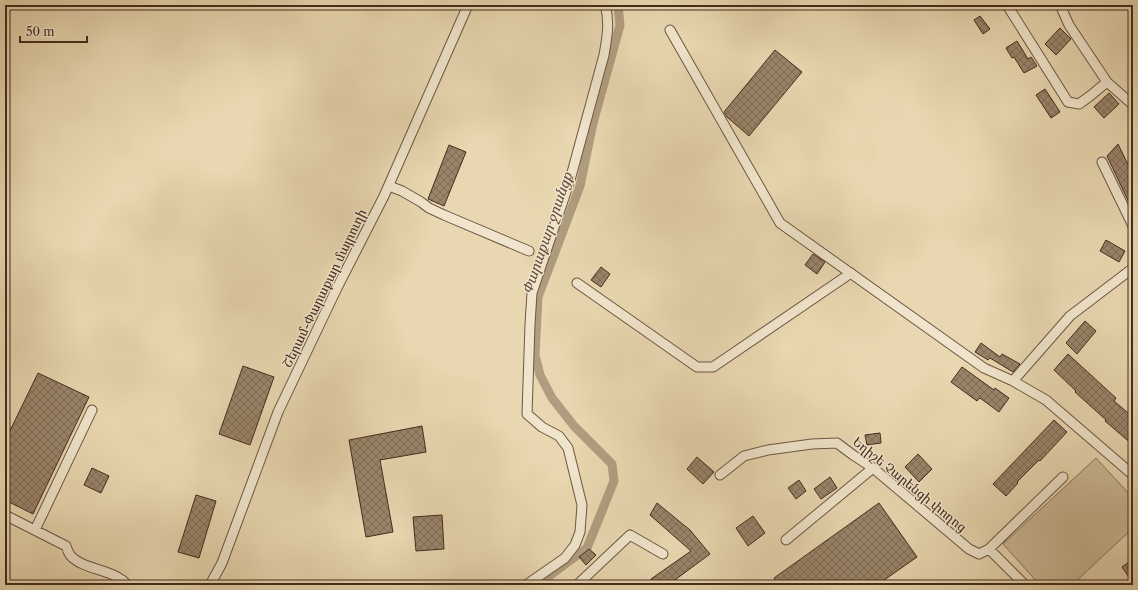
<svg xmlns="http://www.w3.org/2000/svg" width="1138" height="590" viewBox="0 0 1138 590" font-family="'Libre Caslon Text','Noto Serif Armenian',serif">
<style>
.green{fill:#ccba97;stroke:#88725b}
.lines{fill:none;stroke-linecap:round;stroke-linejoin:round}
.canal{stroke:#b09d7f;stroke-width:9}
.building{fill:url(#building-cross-hatch);stroke:#442b1f}
.minor-casing{stroke:#6d5643;stroke-width:11}
.minor{stroke:#f0e5cc;stroke-width:9}
.labels{text-anchor:middle;dominant-baseline:central;stroke-width:3;stroke-linejoin:round;paint-order:stroke}
.street-label{font-size:13px;fill:#442b1f;stroke:#f0e5cc}
.water-label{font-size:14px;font-style:italic;fill:#5f4837;stroke:#f0e5cc}
</style>
<defs>
<pattern id="building-cross-hatch" width="8" height="8" patternUnits="userSpaceOnUse"><rect width="8" height="8" fill="#99846a"/><path d="M0 0l8 8M0 8l8-8" fill="none" stroke="#7e6c57"/></pattern>
</defs>
<rect width="100%" height="100%" fill="#e8d7b0"/>
<filter id="stains"><feTurbulence type="fractalNoise" baseFrequency=".005" numOctaves="4"/><feColorMatrix values="0 0 0 0 .2 0 0 0 0 .09 0 0 0 0 .02 0 0 0 .5 -.17"/></filter>
<radialGradient id="worn" r=".72"><stop offset=".6" stop-color="#630" stop-opacity="0"/><stop offset="1" stop-color="#630" stop-opacity=".3"/></radialGradient>
<path class="green" d="M1096 458 1133 498V528L1072 585H1040L1003 544Z"/>
<g class="lines">
<path class="canal" d="M537 585 587 548 614 481 612 464 574 426 552 398 540 375 535 355 538 297 580 186 593 123 620 25 618 5"/>
</g>
<path class="building" d="M980 16 990 29 983 34 974 20Z
M1060 28 1071 39 1056 55 1045 44Z
M1017 41 1028 59 1031 57 1037 66 1024 73 1014 57 1012 58 1006 48Z
M775 50 802 72 749 136 727 117 724 112Z
M1045 89 1060 112 1051 118 1036 95Z
M1109 93 1119 104 1104 118 1094 107Z
M1118 144 1133 175V211L1107 156Z
M449 145 466 152 444 206 428 199Z
M1106 240 1125 251 1119 262 1100 251Z
M813 254 825 262 817 274 805 265Z
M601 267 610 274 601 287 591 280Z
M1085 321 1096 331 1077 354 1066 343Z
M981 343 1000 357 1002 354 1020 364 1013 372 990 358 988 360 975 352Z
M1068 354 1116 398 1114 401 1133 417V445L1105 421 1106 420 1075 392 1076 391 1054 370Z
M243 366 274 377 250 445 219 434Z
M962 367 994 390 995 388 1009 398 999 412 980 398 977 401 951 382Z
M38 373 89 397 33 514 5 500V441Z
M1054 420 1067 432 1040 461 1039 460 1017 482 1018 483 1006 496 993 484Z
M422 426 426 452 380 460 393 532 366 537 349 440Z
M880 433 881 443 867 445 865 435Z
M918 454 932 469 919 482 905 467Z
M697 457 714 472 703 484 687 469Z
M92 468 109 476 101 493 84 485Z
M830 477 837 488 821 499 814 489Z
M799 480 806 491 796 499 788 488Z
M196 495 216 501 199 558 178 552Z
M657 503 690 530 710 554 668 585H655L651 579 691 551 650 515Z
M879 503 917 557 877 585H778L774 578Z
M442 515 444 549 416 551 413 517Z
M753 516 765 533 748 546 736 528Z
M589 549 596 555 586 565 579 557Z
M1133 559V583L1122 567Z"/>
<g class="lines">
<defs>
<path id="minor" d="M1007 5 1068 102 1079 104 1090 96 1107 82
M1060 5 1069 25 1107 82 1133 105
M670 30 780 223 984 368 1013 381 1046 400 1133 475
M1102 162 1133 226
M389 186 402 191 421 202 429 208 444 215 529 251
M577 283 697 367H713L851 273
M1013 381 1070 316 1133 268
M720 475 744 456 768 450 812 444 837 443 853 455 873 468 969 549 979 554 989 549 1025 585
M5 515 66 546C67 549 68 552 70 555 82 570 117 570 127 585
M35 530 92 410
M786 540 873 468
M989 549 1063 477
M210 585 222 563 278 412 337 288 384 196 468 5
M526 585 565 558 575 545 580 532 582 505 568 448 559 436 542 427 527 414 530 324 532 293 570 180 604 55C607 38 610 22 605 5
M577 585 630 535 663 554"/>
</defs>
<use href="#minor" class="minor-casing"/>
<use href="#minor" class="minor"/>
</g>
<g class="labels">
<g class="street-label">
<text transform="translate(324 288) rotate(-64)">Շերամ-Փարաքար մայրուղի</text>
<text transform="translate(910 484) rotate(39)">Եղիշե Չարենցի փողոց</text>
</g>
<g class="water-label">
<text transform="translate(547 233) rotate(-71)">Փարաքար ջրանցք</text>
</g>
</g>
<rect width="1138" height="590" fill="none" stroke="#e8d7b0" stroke-width="20"/>
<rect x="6" y="6" width="1126" height="578" fill="none" stroke="#442b1f" stroke-width="2"/>
<rect x="10" y="10" width="1118" height="570" fill="none" stroke="#442b1f"/>
<path d="M20 36v6h67v-6" fill="none" stroke="#442b1f" stroke-width="2"/>
<text x="26" y="36" font-size="12" fill="#442b1f" stroke="#f0e5cc" stroke-width="3" paint-order="stroke">50 m</text>
<rect width="100%" height="100%" filter="url(#stains)"/>
<rect width="100%" height="100%" fill="url(#worn)"/>
</svg>
